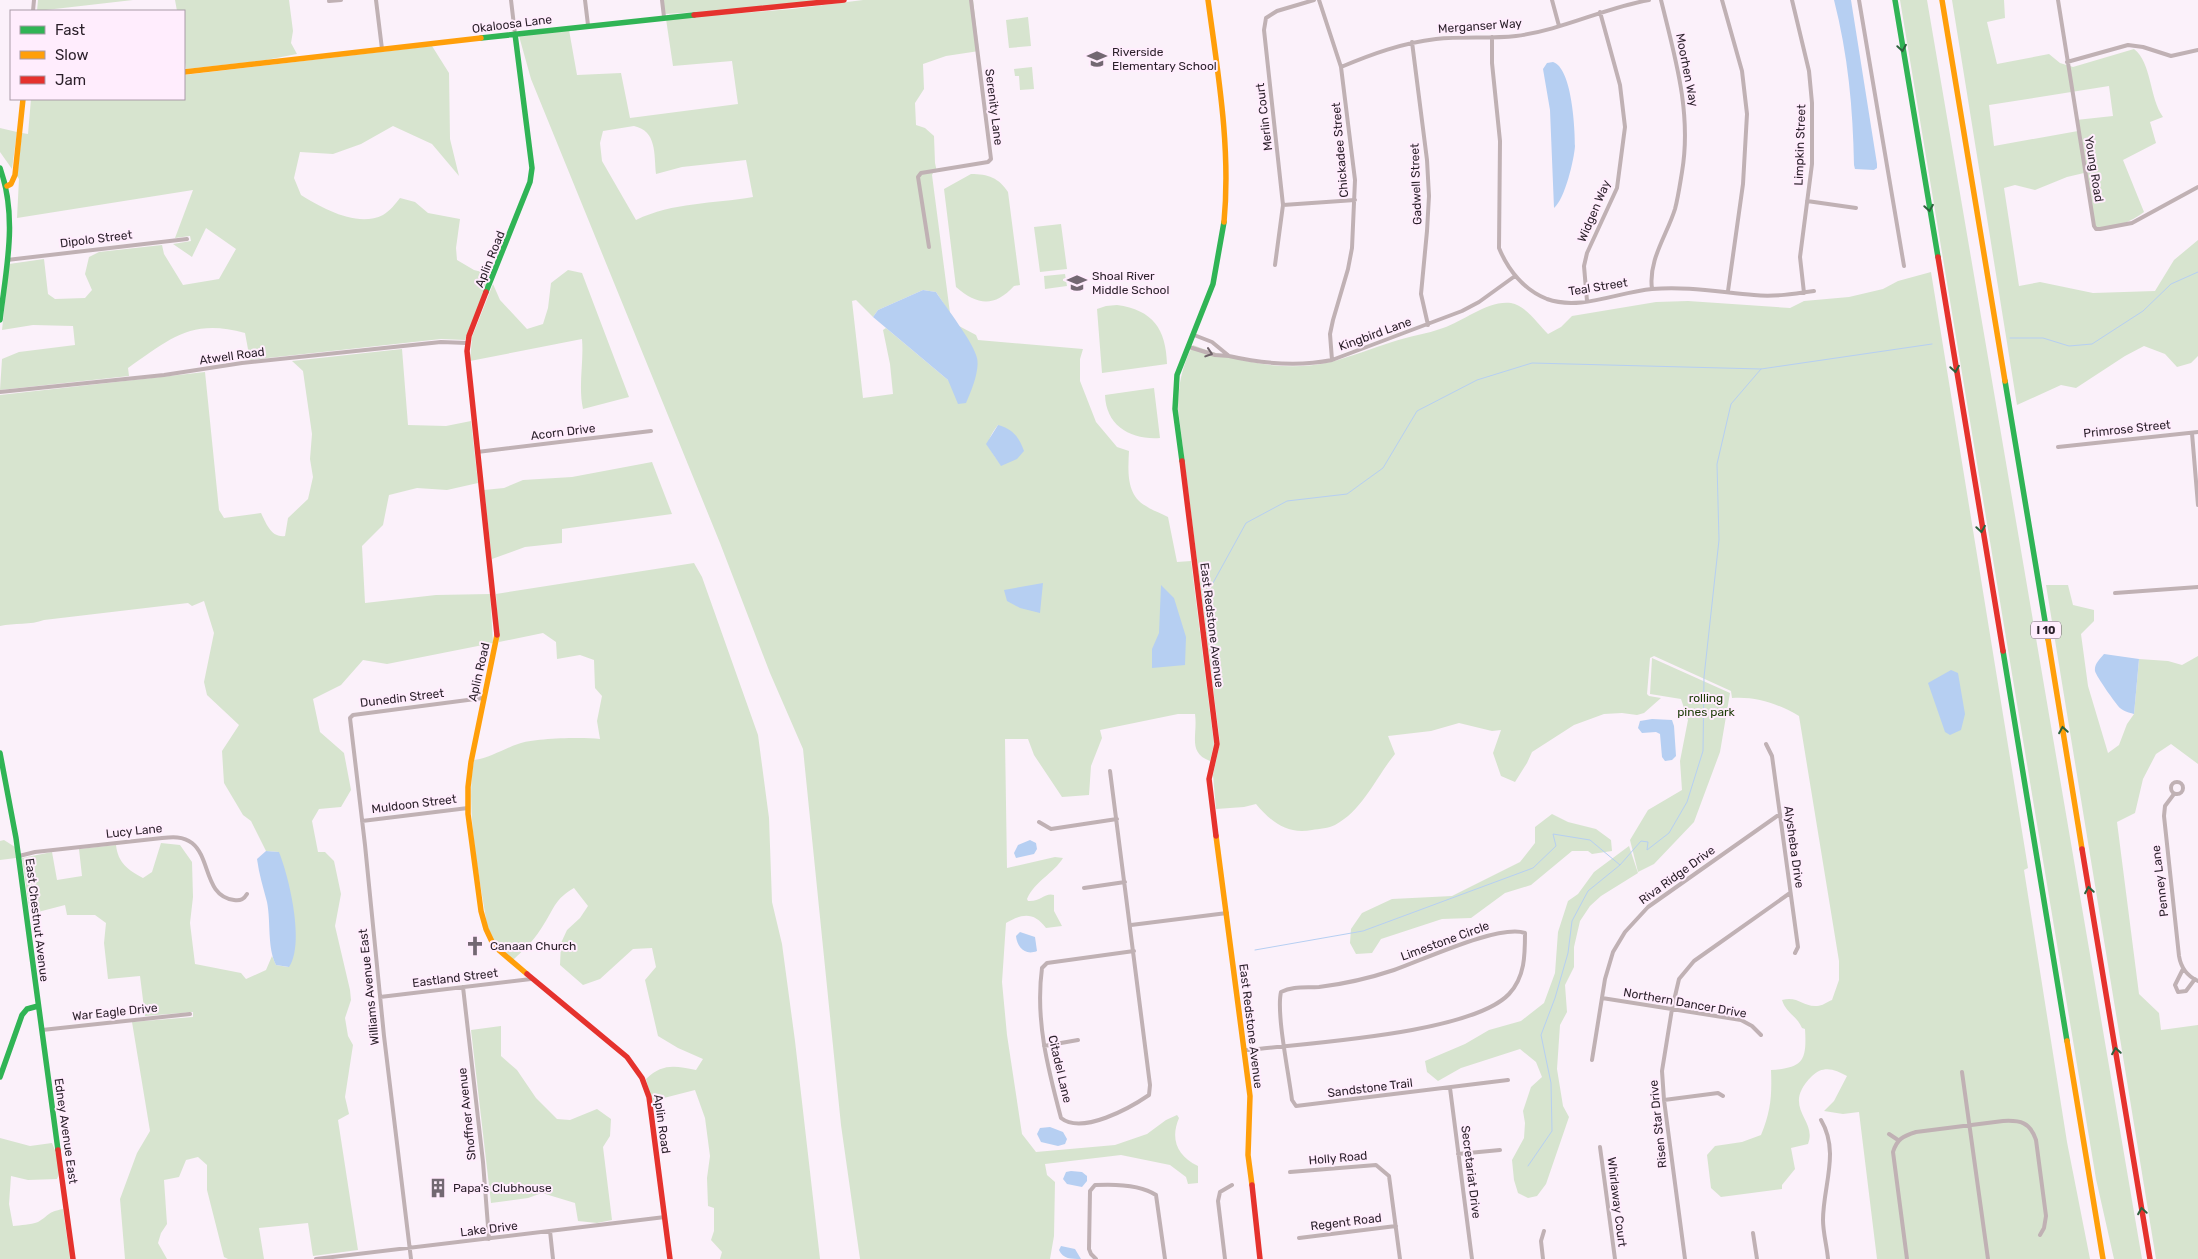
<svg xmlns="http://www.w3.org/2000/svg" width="2198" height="1259" viewBox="0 0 2198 1259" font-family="Rubik,sans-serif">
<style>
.green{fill:#d7e4cf;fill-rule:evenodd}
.water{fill:#b6cff2}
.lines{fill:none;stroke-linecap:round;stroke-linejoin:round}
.stream{stroke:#b6cff2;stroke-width:1}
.street{stroke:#c0b1b4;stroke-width:4}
.fast{stroke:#30b455;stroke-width:5.5}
.slow{stroke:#ff9f0a;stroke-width:5.5}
.jam{stroke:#e5322d;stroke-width:5.5}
.oneway{stroke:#2d623d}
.oneway2{stroke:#6e6168}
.labels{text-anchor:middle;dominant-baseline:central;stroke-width:4;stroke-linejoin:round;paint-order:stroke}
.shield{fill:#ffedfd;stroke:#6a5d69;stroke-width:1}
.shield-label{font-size:11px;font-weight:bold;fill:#2a1f29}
.street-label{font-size:12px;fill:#2a1f29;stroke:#ffedfd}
.poi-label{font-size:12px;fill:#2a1f29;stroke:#ffedfd;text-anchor:start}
.park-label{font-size:12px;fill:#1b3a05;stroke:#ffedfd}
</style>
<rect width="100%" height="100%" fill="#fbf1fa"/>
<path class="green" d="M38 0H133L37 11Z
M175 0H289L293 31 291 43 297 54 266 60 186 69 184 56V11H177Z
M663 0H824L747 9 665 14Z
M863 0H973L979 51 946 56 923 64 924 89 915 103 916 125 925 128 934 136 935 163 937 172 933 173 932 175 950 313 936 292 923 290 878 310 873 317 856 300 852 301 863 398 893 394 890 364 883 330 886 328 948 380 977 359 959 326 976 335 978 340 1083 349 1080 359V381L1096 422 1117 447 1129 451C1128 471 1126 495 1146 506 1153 511 1161 513 1168 517L1177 562 1191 561 1214 744 1210 761C1187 752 1198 735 1195 714H1178L1100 730 1102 738 1091 766 1089 795 1062 797 1034 755 1028 739H1005L1007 868 1055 857 1063 858C1054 873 1034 882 1027 899L1028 901C1041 902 1045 892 1054 895V911L1062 926 1046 928C1034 912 1023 913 1006 923L1002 982 1007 1035 1022 1134 1036 1152 1115 1145 1147 1134 1166 1120 1177 1115 1179 1118C1170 1139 1177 1156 1198 1166V1183L1188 1184 1186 1177 1170 1165 1121 1155 1045 1164 1047 1175 1055 1182 1054 1236 1050 1259H860L841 1125 803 749 770 673 720 543 531 79 519 36 569 30 577 75 621 73 630 118 738 104 732 61 673 66 666 19 792 9ZM634 126C657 131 654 154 656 174L682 167 746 160 753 197C713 204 673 202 636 220L602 161 600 143 603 131ZM998 425 1001 465C988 446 983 445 998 425Z
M1900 0H1927L2142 1259H2114L2096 1179Z
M1952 0H2004L2005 18 1987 22 1997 64 2049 54 2060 63 2073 67 2134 49C2152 63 2149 97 2163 117L2150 122 2156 143 2123 160 2144 212C2130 223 2112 229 2094 228L2084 173 2067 177 2035 190 2015 185 2004 188 2019 286 2040 282 2093 293 2155 291 2174 260 2198 240V356L2191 363 2177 367 2165 354 2144 346 2125 356 2076 388 2061 385 2017 405ZM2109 86 2113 116 2076 120 2078 131 1994 146 1989 105Z
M1028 17 1031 46 1009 48 1006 20Z
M432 46 449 73 450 139 459 176 432 144 393 126 361 144 333 154 300 152 294 178 301 195C322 208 357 228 383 215 390 211 396 203 400 198L415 202 428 213 460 219 456 248 457 260 474 270 486 273 490 278 465 340 441 339 250 360 245 333C191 318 170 339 128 368L129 376 0 390 2 359 19 352 75 345 73 326 33 325 2 330 9 264 44 259 48 294 55 299 85 298 92 290 85 274 89 257 99 252 162 245 164 254 183 285 219 279 236 249 206 228 192 257 173 244 191 241 190 236 175 238 193 190 17 218 19 179 17 176 22 133 28 134 31 99H184V75Z
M1032 67 1034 89 1020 90 1019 76H1015L1014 69Z
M0 128 17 132 12 169 0 152Z
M971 174C988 174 999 178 1008 192L1020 285 1014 286C994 308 977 305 956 287L944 189Z
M1061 224 1067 269 1040 272 1034 227Z
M568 270 582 273 629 397 583 409C578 386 584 362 582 339L470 361 472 337 493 284 500 300 527 329 543 324 548 308 551 283Z
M1931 272 2028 868 2024 870 2067 1142 2090 1259H1877L1859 1112 1843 1114 1824 1111 1834 1101 1847 1076C1835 1069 1823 1065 1812 1076 1780 1108 1818 1119 1808 1144L1791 1148 1795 1169 1782 1185V1189L1721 1197 1711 1188 1707 1155 1715 1146 1742 1142 1761 1135C1771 1111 1772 1095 1771 1070 1803 1068 1807 1061 1805 1029L1802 1028C1797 1016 1786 1013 1782 1000 1799 996 1802 1007 1817 1006 1822 1006 1827 1002 1832 1000L1839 980V961L1799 716C1779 704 1755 696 1732 698L1731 691 1654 656 1650 658 1647 694 1649 696 1661 698 1644 713 1637 715 1622 713 1604 714 1574 725 1532 752 1527 763 1515 782 1501 776 1493 753 1501 730 1492 731 1459 723 1431 731 1388 736 1395 754C1376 777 1363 810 1335 825 1329 828 1319 829 1312 830 1288 835 1271 822 1256 804L1244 807 1216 809 1213 775 1220 743 1178 409C1178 385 1182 366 1193 345 1235 361 1285 373 1330 362 1351 357 1372 348 1392 342 1409 336 1427 334 1443 328 1464 321 1488 300 1511 303 1525 305 1538 324 1548 334L1561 327 1572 316 1656 302 1688 301 1790 308 1804 301 1849 297 1883 289 1898 281Z
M1065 274 1067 286 1045 289 1044 276Z
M1117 305C1153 310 1166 329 1167 364L1102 373 1097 309 1106 306Z
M402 349 408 425 446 426 471 421 478 483 447 490 417 488 389 495 383 525 362 546 365 603 436 595 490 594 493 643 387 664 363 660 341 685 313 699 320 732 344 753 351 790 341 807 319 809 312 821 318 852H325L334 861 341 894 335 926 350 990 351 1000 345 1018 348 1036 353 1045 345 1097 349 1114 338 1120 358 1250 313 1256 308 1223 259 1228 264 1259H228L224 1257 207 1190V1165L198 1157 186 1160 179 1177 164 1180 167 1224 161 1233 158 1243 167 1259H125L120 1199 137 1153 150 1131 132 1022 193 1017V1012L145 1016 140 976 108 979 104 943 106 923 95 915H67L65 905 38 912 29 907 22 858 52 852 57 880 82 876 79 849 116 845C118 863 128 870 143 878L152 872 161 843 180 845 192 862 193 897 190 923 195 964 241 973 246 979 266 970 272 956 276 965 288 967 279 852 266 851 251 821 243 815 224 783 222 751 239 725 207 695 204 682 214 633 204 601 192 606 188 603 44 620C31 625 14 623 0 626V395L205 372 219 510 224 518 261 513C266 523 271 538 285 536L288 518 308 499 313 477 310 459 312 434 303 371 292 361Z
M1154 388 1160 438C1131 440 1106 426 1105 395Z
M652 462 672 514 562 529V543L525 547 492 559 484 490 504 488 523 480 572 477Z
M694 563 702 577 758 735 769 818 772 902 782 944 795 1041 820 1259H720L722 1252 711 1240 714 1231V1208L708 1206 707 1178 710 1156 705 1118 695 1090 652 1101 646 1079C663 1063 675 1066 696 1070L703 1059 678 1048 658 1036 645 980 656 967 652 948 633 949 600 979 583 985 560 965 561 943 567 930 580 918 588 906 574 888C555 899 555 907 544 924 536 938 525 949 513 960L494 942 487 925C479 874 465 810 474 760 490 758 503 749 518 744 534 738 582 737 600 739L597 721 602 696 595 688 594 660 580 655 557 659 556 642 543 633 499 642 496 594Z
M2046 585H2068L2073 605 2094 610V621L2081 634 2088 686 2108 753 2119 745 2127 724 2134 714 2139 659 2168 661 2182 665 2198 656V764L2171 744 2156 754 2143 779 2135 813 2117 822 2139 994 2159 1013 2161 1030 2198 1025V1259H2156Z
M1652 658 1730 693 1720 752 1694 822 1654 864 1638 872 1630 840 1648 810 1682 790 1680 761 1688 720 1681 699 1650 694Z
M1552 814 1568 822 1596 829 1611 840 1612 851 1592 854 1588 851H1572L1531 885 1505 893 1471 918 1442 919 1381 939 1372 953 1356 954 1350 943 1351 929 1362 913 1392 899 1452 896 1520 862 1535 843V827Z
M4 840 15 847 16 858 0 860V841Z
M1629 846 1638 873 1601 896 1590 906 1580 921 1574 947V967L1565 985 1567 1012 1560 1025 1557 1069 1563 1106 1569 1117 1546 1184 1537 1196 1528 1198 1518 1193 1514 1180 1512 1160 1524 1138 1525 1123 1523 1111 1531 1087 1542 1077 1536 1062 1520 1049 1461 1068 1438 1081 1427 1072 1425 1061 1465 1044 1489 1030 1521 1021 1544 1003 1555 973 1558 932 1568 901 1578 894 1594 872Z
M501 1026V1056L517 1070 536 1098 557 1119 570 1120 597 1109 611 1119 610 1136 603 1147 612 1220 597 1223 578 1221 575 1203 542 1193 528 1198 491 1203 471 1030Z
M0 1138 30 1146 52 1143C56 1152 62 1170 57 1179L28 1180 11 1176 9 1204 13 1226C21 1225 30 1225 38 1222 50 1215 47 1212 63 1209L70 1259H0Z"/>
<path class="water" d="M1834 0H1851L1877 164V168L1874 170 1855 169 1854 165C1853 108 1848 55 1834 0Z
M1553 62C1572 68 1575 128 1575 146 1574 160 1565 199 1554 208L1550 110 1543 69 1547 63Z
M923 290 936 292C945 306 974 343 977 358 980 370 971 392 966 403L958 404 948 380 873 317 878 310Z
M998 425C1013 429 1019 437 1024 451L1017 459 1001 466 986 444Z
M1043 583 1040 613 1020 608 1007 601 1004 590Z
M1161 585 1174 598 1186 637 1185 665 1152 668V649L1159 633Z
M2104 654 2139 659 2134 714C2130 713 2123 711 2120 708 2116 704 2096 676 2095 671 2094 664 2100 659 2104 654Z
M1951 670 1958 673 1965 714 1961 730 1950 735 1945 732 1928 683Z
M1652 719 1672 720 1674 726 1676 756 1672 760 1665 761 1662 757 1660 734 1656 732 1642 733 1638 728 1640 721Z
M1030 840 1036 843 1037 849 1034 854 1016 858 1014 853 1018 845Z
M266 851 279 852C289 877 305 943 289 967L276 965C267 947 271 922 267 902 263 887 259 874 257 859Z
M1020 932 1035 937 1037 951C1025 956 1017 947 1016 936Z
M1050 1127 1063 1132 1067 1139 1065 1144 1058 1146 1041 1142 1037 1134 1040 1128Z
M1071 1171 1082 1172 1087 1176V1181L1082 1187 1067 1184 1063 1179 1066 1172Z
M1061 1246 1075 1249 1081 1259C1071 1259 1063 1259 1059 1250Z"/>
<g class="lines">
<path class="stream" d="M2010 338H2043L2069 346 2092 344 2143 311 2171 284 2198 272
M1213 583 1246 523 1287 501 1347 494 1383 468 1417 411 1477 380 1532 363 1761 369 1932 344
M1255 950 1363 931 1533 868 1556 846 1553 834 1590 840 1620 865 1641 841 1648 842 1647 850 1669 833 1687 802 1703 751 1704 677 1719 540 1717 464 1731 404 1761 369
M1528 1166 1552 1131 1551 1083 1541 1035 1555 998 1568 953 1572 921 1588 891 1620 865"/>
<path class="street" d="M376 0 382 49
M511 0 515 34
M585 0 588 25
M662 0 664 17
M1319 0 1341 67 1355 180 1352 248 1348 269 1333 320 1330 334 1332 360
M1552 0 1559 26
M1722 0 1742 71 1747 114 1743 184 1728 291
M1792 0 1809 71 1812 103V164L1800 257 1804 293
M1859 0 1904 266
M2058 0 2094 226 2096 229H2100L2132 223 2198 187
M329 1 341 0
M33 11 34 0
M1492 37V63L1500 141 1499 248C1508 270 1524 290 1547 299 1580 311 1618 292 1652 289 1686 286 1719 292 1754 295 1774 297 1794 294 1814 291
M1412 42 1427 160 1429 196 1427 231 1421 294 1428 325
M2067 62 2128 45 2143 47 2171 56 2198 50
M1341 67C1372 54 1402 43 1436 39 1463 36 1490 39 1516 36 1562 30 1604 8 1649 0
M1807 201 1856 208
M1283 205 1355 200
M929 247 918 177 921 173 988 162 991 159 971 0
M7 260 187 239
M1275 265 1283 205 1264 30 1266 18 1277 11 1314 0
M1652 289C1648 260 1667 235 1675 209 1678 198 1680 184 1682 172 1692 113 1675 57 1661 0
M1587 301 1584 266 1587 253 1617 188 1625 127 1620 85 1600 12
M1194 335 1212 342 1229 356
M1189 347 1215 355 1229 356C1264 364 1297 367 1332 360L1462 311 1479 302 1515 276
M0 392 164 375 242 363 441 342 467 343
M2192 433 2198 505
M2058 447 2198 432
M477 452 651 431
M2115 593 2198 587
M1766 744 1772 756 1798 947 1795 953
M1110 771 1150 1085 1149 1095C1130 1108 1082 1135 1061 1118 1048 1069 1035 1020 1042 968L1047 963 1134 951
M2171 788a6 6 0 1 1 12 0a6 6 0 1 1-12 0Z
M2174 794 2165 806 2164 816 2179 956C2181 968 2187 976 2198 981
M362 821 468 808
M1039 822 1051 829 1117 819
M19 856 35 852 162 838C172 837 183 836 192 843 211 858 204 896 234 900 241 901 244 899 247 894
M1084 888 1125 882
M1131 925 1227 913
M2183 969 2175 985 2178 992 2186 991 2195 979
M463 987 483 1162 489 1239
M380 997 531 979
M1602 998 1741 1020 1752 1026 1761 1035
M42 1030 190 1014
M1044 1046 1078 1040
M1244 1050H1249C1306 1043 1471 1034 1509 994 1525 977 1525 955 1525 933 1499 924 1423 960 1394 970 1370 978 1344 984 1319 987 1306 988 1293 986 1281 992 1276 1013 1289 1075 1292 1100L1296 1106 1508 1080
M1592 1060 1605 979 1613 952 1625 932 1648 907 1780 814
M1962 1072 1988 1259
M1450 1088 1472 1259
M1664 1100 1718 1093 1723 1096
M1821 1120C1840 1152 1823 1186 1823 1220 1823 1233 1827 1246 1828 1259
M1889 1134 1898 1140
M1600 1147 1615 1259
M1458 1154 1500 1150
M1290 1172 1376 1165 1389 1176 1400 1259
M550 1231 553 1259
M1753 1233 1757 1259
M1299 1238 1396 1226
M316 1259 665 1217
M411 1259 384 1036 365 845 350 718 353 715 483 698
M1096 1259 1091 1254 1089 1249 1090 1191 1095 1185C1114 1184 1140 1184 1156 1195L1165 1259
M1225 1259 1218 1201 1220 1192 1232 1185
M1543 1259 1541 1241 1544 1231
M1685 1259 1664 1100 1662 1071 1672 1009 1679 979 1694 961 1790 893
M1907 1259 1893 1152C1897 1139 1903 1136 1916 1132L2003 1121C2020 1120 2030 1122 2036 1140L2046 1216 2044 1228 2040 1235"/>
<path class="fast" d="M1895 0 1938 257
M481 38 694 15
M0 168C18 218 6 269 0 320
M486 292 530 182 532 168 515 34
M2005 381 2048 639
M1182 461 1175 409 1177 375 1213 284 1224 222
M2003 651 2067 1041
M0 753 16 838 58 1150
M0 1077 22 1015 27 1009 38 1006"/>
<path class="slow" d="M1208 0C1218 74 1231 148 1224 222
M1942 0 2005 381
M184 72 481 38
M7 186 11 184 15 175 23 99
M497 635 471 762 468 787V814L481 911 486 929 494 946 527 974
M2048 639 2082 849
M1216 836 1250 1096 1248 1155 1252 1185
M2067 1041 2103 1259"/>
<path class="jam" d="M694 15 844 0
M1938 257 2003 651
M486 292 469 336 467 351 497 635
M1182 461 1217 744 1209 779 1216 836
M2082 849 2150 1259
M527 974 627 1057 642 1078 649 1097 670 1259
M58 1150 73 1259
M1252 1185 1260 1259"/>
</g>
<defs><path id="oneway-chevron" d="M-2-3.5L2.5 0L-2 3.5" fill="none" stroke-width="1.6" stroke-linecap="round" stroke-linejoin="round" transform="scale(1.25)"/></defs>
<g class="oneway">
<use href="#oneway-chevron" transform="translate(1902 48) rotate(81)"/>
<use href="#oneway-chevron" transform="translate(1929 208) rotate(81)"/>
<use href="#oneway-chevron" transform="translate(1955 369) rotate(81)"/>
<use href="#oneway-chevron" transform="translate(1981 529) rotate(81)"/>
<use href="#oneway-chevron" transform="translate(2063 730) rotate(-99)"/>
<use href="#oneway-chevron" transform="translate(2089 890) rotate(-99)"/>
<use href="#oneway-chevron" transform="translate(2116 1051) rotate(-99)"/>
<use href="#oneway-chevron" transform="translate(2142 1211) rotate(-99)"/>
</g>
<use class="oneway2" href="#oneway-chevron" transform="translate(1209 353) rotate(18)"/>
<defs>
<symbol id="school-bare" viewBox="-9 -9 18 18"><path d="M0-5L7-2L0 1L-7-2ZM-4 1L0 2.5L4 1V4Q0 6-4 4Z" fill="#736872" stroke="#ffedfd" stroke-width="2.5" paint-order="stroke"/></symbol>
<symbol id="church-bare" viewBox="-9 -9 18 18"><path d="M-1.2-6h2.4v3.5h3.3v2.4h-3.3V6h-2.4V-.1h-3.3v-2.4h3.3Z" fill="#736872" stroke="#ffedfd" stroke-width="2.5" paint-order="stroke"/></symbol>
<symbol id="building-bare" viewBox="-9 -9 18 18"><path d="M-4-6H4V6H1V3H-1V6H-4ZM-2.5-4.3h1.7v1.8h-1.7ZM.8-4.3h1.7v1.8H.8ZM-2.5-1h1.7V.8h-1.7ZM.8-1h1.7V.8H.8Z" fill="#736872" stroke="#ffedfd" stroke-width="2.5" paint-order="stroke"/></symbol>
</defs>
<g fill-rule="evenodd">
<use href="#school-bare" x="1083" y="45" width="28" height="28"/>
<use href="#school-bare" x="1063" y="269" width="28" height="28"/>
<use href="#church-bare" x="461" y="932" width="28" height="28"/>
<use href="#building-bare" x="424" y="1174" width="28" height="28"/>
</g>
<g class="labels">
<rect class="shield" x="2031" y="621.5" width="30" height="17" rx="4"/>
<g class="shield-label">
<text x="2046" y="630">I 10</text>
</g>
<g class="street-label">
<text transform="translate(512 24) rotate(-7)">Okaloosa Lane</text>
<text transform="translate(1480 26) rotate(-4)">Merganser Way</text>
<text transform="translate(1687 70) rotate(79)">Moorhen Way</text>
<text transform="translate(994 107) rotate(83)">Serenity Lane</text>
<text transform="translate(1264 117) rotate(-97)">Merlin Court</text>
<text transform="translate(1800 145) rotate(-88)">Limpkin Street</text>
<text transform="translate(1340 150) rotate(-95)">Chickadee Street</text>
<text transform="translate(2094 169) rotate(81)">Young Road</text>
<text transform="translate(1416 184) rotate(-92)">Gadwell Street</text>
<text transform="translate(1594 211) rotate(-67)">Widgen Way</text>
<text transform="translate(96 239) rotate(-7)">Dipolo Street</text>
<text transform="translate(490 259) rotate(-68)">Aplin Road</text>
<text transform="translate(1598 287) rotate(-9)">Teal Street</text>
<text transform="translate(1375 334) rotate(-20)">Kingbird Lane</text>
<text transform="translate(232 356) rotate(-8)">Atwell Road</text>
<text transform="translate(2127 429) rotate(-6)">Primrose Street</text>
<text transform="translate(563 432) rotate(-7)">Acorn Drive</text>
<text transform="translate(1212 625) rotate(83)">East Redstone Avenue</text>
<text transform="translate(479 672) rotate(-77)">Aplin Road</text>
<text transform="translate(402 698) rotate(-7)">Dunedin Street</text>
<text transform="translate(414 804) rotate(-7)">Muldoon Street</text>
<text transform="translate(134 831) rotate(-6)">Lucy Lane</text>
<text transform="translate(1794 847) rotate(82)">Alysheba Drive</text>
<text transform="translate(1677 875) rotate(-36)">Riva Ridge Drive</text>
<text transform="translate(2160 881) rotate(-97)">Penney Lane</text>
<text transform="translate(37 920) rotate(83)">East Chestnut Avenue</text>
<text transform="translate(1445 941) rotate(-20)">Limestone Circle</text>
<text transform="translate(455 978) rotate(-7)">Eastland Street</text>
<text transform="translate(369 987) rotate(-96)">Williams Avenue East</text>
<text transform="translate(1685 1003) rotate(10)">Northern Dancer Drive</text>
<text transform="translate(115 1012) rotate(-6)">War Eagle Drive</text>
<text transform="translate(1251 1026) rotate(83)">East Redstone Avenue</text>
<text transform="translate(1060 1069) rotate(77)">Citadel Lane</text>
<text transform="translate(1370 1088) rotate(-7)">Sandstone Trail</text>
<text transform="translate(467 1114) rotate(-96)">Shoffner Avenue</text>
<text transform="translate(662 1124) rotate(82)">Aplin Road</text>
<text transform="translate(1658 1124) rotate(-96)">Risen Star Drive</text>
<text transform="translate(66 1131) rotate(82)">Edney Avenue East</text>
<text transform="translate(1338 1158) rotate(-5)">Holly Road</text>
<text transform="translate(1471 1172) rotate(83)">Secretariat Drive</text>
<text transform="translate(1617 1202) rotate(83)">Whirlaway Court</text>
<text transform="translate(1346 1222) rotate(-7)">Regent Road</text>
<text transform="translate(489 1229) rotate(-7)">Lake Drive</text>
</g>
<g class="poi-label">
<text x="1112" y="52">Riverside<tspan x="1112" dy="14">Elementary School</tspan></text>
<text x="1092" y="276">Shoal River<tspan x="1092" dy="14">Middle School</tspan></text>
<text x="490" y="946">Canaan Church</text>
<text x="453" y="1188">Papa's Clubhouse</text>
</g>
<g class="park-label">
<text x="1706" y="698">rolling<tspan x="1706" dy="14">pines park</tspan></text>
</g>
</g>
<rect x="10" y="10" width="175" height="90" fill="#ffedfd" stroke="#aa9ba8"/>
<rect x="20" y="26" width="25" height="8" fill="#30b455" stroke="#aa9ba8"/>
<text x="55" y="35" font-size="15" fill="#2a1f29">Fast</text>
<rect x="20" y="51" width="25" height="8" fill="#ff9f0a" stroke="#aa9ba8"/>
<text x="55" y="60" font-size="15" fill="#2a1f29">Slow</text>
<rect x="20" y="76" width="25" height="8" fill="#e5322d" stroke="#aa9ba8"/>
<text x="55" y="85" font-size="15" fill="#2a1f29">Jam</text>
</svg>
